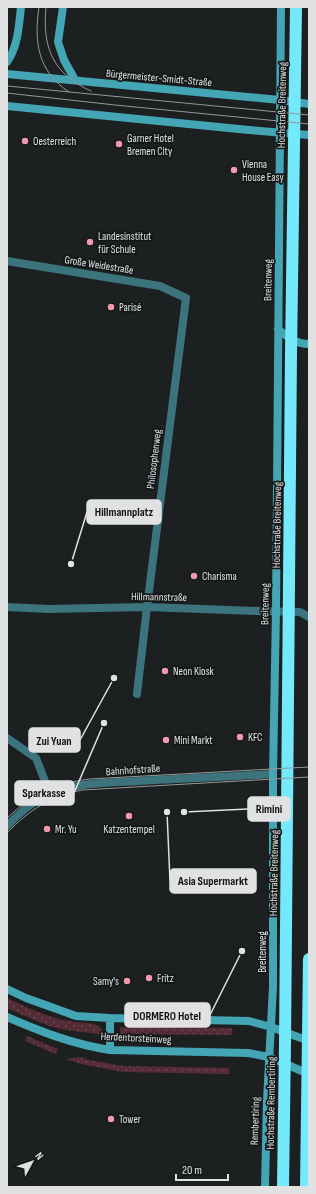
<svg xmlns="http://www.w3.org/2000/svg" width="316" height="1194" viewBox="0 0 316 1194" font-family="'Sofia Sans Condensed',sans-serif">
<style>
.grass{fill:url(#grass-dots)}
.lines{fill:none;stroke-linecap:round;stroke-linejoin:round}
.street{stroke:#3c747d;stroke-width:8}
.secondary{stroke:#44a5b4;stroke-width:8}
.highway{stroke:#74e9fb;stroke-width:12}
.tram{stroke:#959798;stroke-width:1}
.poi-dot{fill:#f29aae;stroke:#141717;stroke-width:1.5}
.labels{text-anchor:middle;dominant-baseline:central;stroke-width:3.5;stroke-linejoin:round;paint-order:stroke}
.street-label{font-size:11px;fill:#dfe1e2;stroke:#141717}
.poi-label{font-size:11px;fill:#dfe1e2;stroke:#141717;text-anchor:start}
.leader{fill:none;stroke:#dfe1e2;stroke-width:1.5}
.callout-dot{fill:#dfe1e2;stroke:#141717;stroke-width:1.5}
.callout{fill:#dfe1e2;stroke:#dfe1e2;stroke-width:1.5}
.callout-label{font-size:12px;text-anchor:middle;font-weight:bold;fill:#111}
</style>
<defs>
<pattern id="grass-dots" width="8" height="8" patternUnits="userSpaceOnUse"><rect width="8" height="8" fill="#552b36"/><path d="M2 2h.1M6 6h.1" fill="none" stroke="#6d4953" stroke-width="1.8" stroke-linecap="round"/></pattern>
</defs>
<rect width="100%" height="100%" fill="#1d2021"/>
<path class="grass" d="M7 998C28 1008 51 1019 75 1022 83 1023 100 1022 102 1031L99 1034C85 1032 70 1031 56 1028 39 1023 23 1015 7 1008Z
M120 1027 232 1028V1035L120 1034Z
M27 1036 58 1049 56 1054 25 1041Z
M80 1057 89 1060 123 1066 229 1068V1074L123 1072 81 1064 66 1059Z"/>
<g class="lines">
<path class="street" d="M7 261 160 286 186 298 147 607 137 694
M7 607 48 609 147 607 256 611 300 612 309 617
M7 738 36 758 50 794
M7 826C18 814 31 803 45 796 74 782 108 783 139 781 183 778 228 777 273 774"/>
<path class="secondary" d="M63 7 58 42 64 60 75 80
M7 62C18 47 19 25 21 7
M7 74 280 100 309 104
M7 106 249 130 309 135
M278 329C287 337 296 344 309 344
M7 989 26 998 76 1016 110 1018 249 1021 271 1027 309 1041
M7 1017C42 1032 72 1044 110 1050L248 1053 269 1057 309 1074
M110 1018V1050
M265 1187 267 1101 273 987V774L276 611 281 7"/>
<path class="highway" d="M283 1187 285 1043 291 353 296 7
M306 1187 309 959"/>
<path class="tram" d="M39 7C34 41 37 71 69 92
M46 7C42 48 53 74 91 91
M7 86 309 115
M7 93 115 105 309 124
M7 818C33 794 54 784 89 779L309 767
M7 833C30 809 50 797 82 790L309 777"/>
</g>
<g class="poi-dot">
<circle cx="25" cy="141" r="4"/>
<circle cx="119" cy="144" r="4"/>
<circle cx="234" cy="170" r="4"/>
<circle cx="90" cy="242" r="4"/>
<circle cx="111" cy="307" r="4"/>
<circle cx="194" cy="576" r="4"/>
<circle cx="165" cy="671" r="4"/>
<circle cx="240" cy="737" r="4"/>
<circle cx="166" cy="740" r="4"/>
<circle cx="129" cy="816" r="4"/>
<circle cx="47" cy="829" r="4"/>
<circle cx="149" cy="978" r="4"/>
<circle cx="127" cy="981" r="4"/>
<circle cx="111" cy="1119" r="4"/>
</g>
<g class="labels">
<g class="street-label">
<text transform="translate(159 78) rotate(5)">Bürgermeister-Smidt-Straße</text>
<text transform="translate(282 105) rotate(-89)">Hochstraße Breitenweg</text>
<text transform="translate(99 265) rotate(9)">Große Weidestraße</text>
<text transform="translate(268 280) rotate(-89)">Breitenweg</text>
<text transform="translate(154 459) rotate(-83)">Philosophenweg</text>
<text transform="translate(277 525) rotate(-89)">Hochstraße Breitenweg</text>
<text transform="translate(159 597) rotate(1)">Hillmannstraße</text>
<text transform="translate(265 604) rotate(-89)">Breitenweg</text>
<text transform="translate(133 770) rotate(-4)">Bahnhofstraße</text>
<text transform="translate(274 873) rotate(-89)">Hochstraße Breitenweg</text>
<text transform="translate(262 952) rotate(-90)">Breitenweg</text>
<text transform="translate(136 1038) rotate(3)">Herdentorsteinweg</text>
<text transform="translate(271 1103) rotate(-89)">Hochstraße Rembertiring</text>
<text transform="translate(255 1121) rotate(-88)">Rembertiring</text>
</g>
<g class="poi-label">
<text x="127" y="138">Garner Hotel<tspan x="127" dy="13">Bremen City</tspan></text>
<text x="33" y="141">Oesterreich</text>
<text x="242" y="164">Vienna<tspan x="242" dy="13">House Easy</tspan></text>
<text x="98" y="236">Landesinstitut<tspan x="98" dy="13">für Schule</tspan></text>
<text x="119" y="307">Parisé</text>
<text x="202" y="576">Charisma</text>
<text x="173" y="671">Neon Kiosk</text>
<text x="248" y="737">KFC</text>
<text x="174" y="740">Mini Markt</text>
<text x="55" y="829">Mr. Yu</text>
<text x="129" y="829" text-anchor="middle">Katzentempel</text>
<text x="157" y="978">Fritz</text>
<text x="119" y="981" text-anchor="end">Samy's</text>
<text x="119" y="1119">Tower</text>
</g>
</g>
<path class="leader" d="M71 564L87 512M114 678L80 740M104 723L74 793M184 812L248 809M167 812L170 881M242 951L210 1015"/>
<g class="callout-dot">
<circle cx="71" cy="564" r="4"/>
<circle cx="114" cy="678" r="4"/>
<circle cx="104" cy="723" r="4"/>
<circle cx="184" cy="812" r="4"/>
<circle cx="167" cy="812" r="4"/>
<circle cx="242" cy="951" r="4"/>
</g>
<g class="callout">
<rect x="87" y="500" width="74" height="24" rx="4"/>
<rect x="29" y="728" width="51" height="24" rx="4"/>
<rect x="15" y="781" width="59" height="24" rx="4"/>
<rect x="248" y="797" width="42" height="24" rx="4"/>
<rect x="170" y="869" width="86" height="24" rx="4"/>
<rect x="125" y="1003" width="85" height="24" rx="4"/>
</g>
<g class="callout-label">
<text x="124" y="516">Hillmannplatz</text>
<text x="54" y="745">Zui Yuan</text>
<text x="44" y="797">Sparkasse</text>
<text x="269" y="813">Rimini</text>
<text x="213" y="885">Asia Supermarkt</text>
<text x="167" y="1020">DORMERO Hotel</text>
</g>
<rect width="316" height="1194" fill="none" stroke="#dfe1e2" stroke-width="16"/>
<g transform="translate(32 1162) rotate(50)" stroke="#141717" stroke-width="3" paint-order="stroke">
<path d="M0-3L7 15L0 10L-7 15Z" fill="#dfe1e2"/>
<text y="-6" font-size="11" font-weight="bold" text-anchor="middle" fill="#dfe1e2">N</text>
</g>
<path d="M176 1174v6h52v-6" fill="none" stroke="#dfe1e2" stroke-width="2"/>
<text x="182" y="1174" font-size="12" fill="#dfe1e2" stroke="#141717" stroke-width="3" paint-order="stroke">20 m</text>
</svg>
